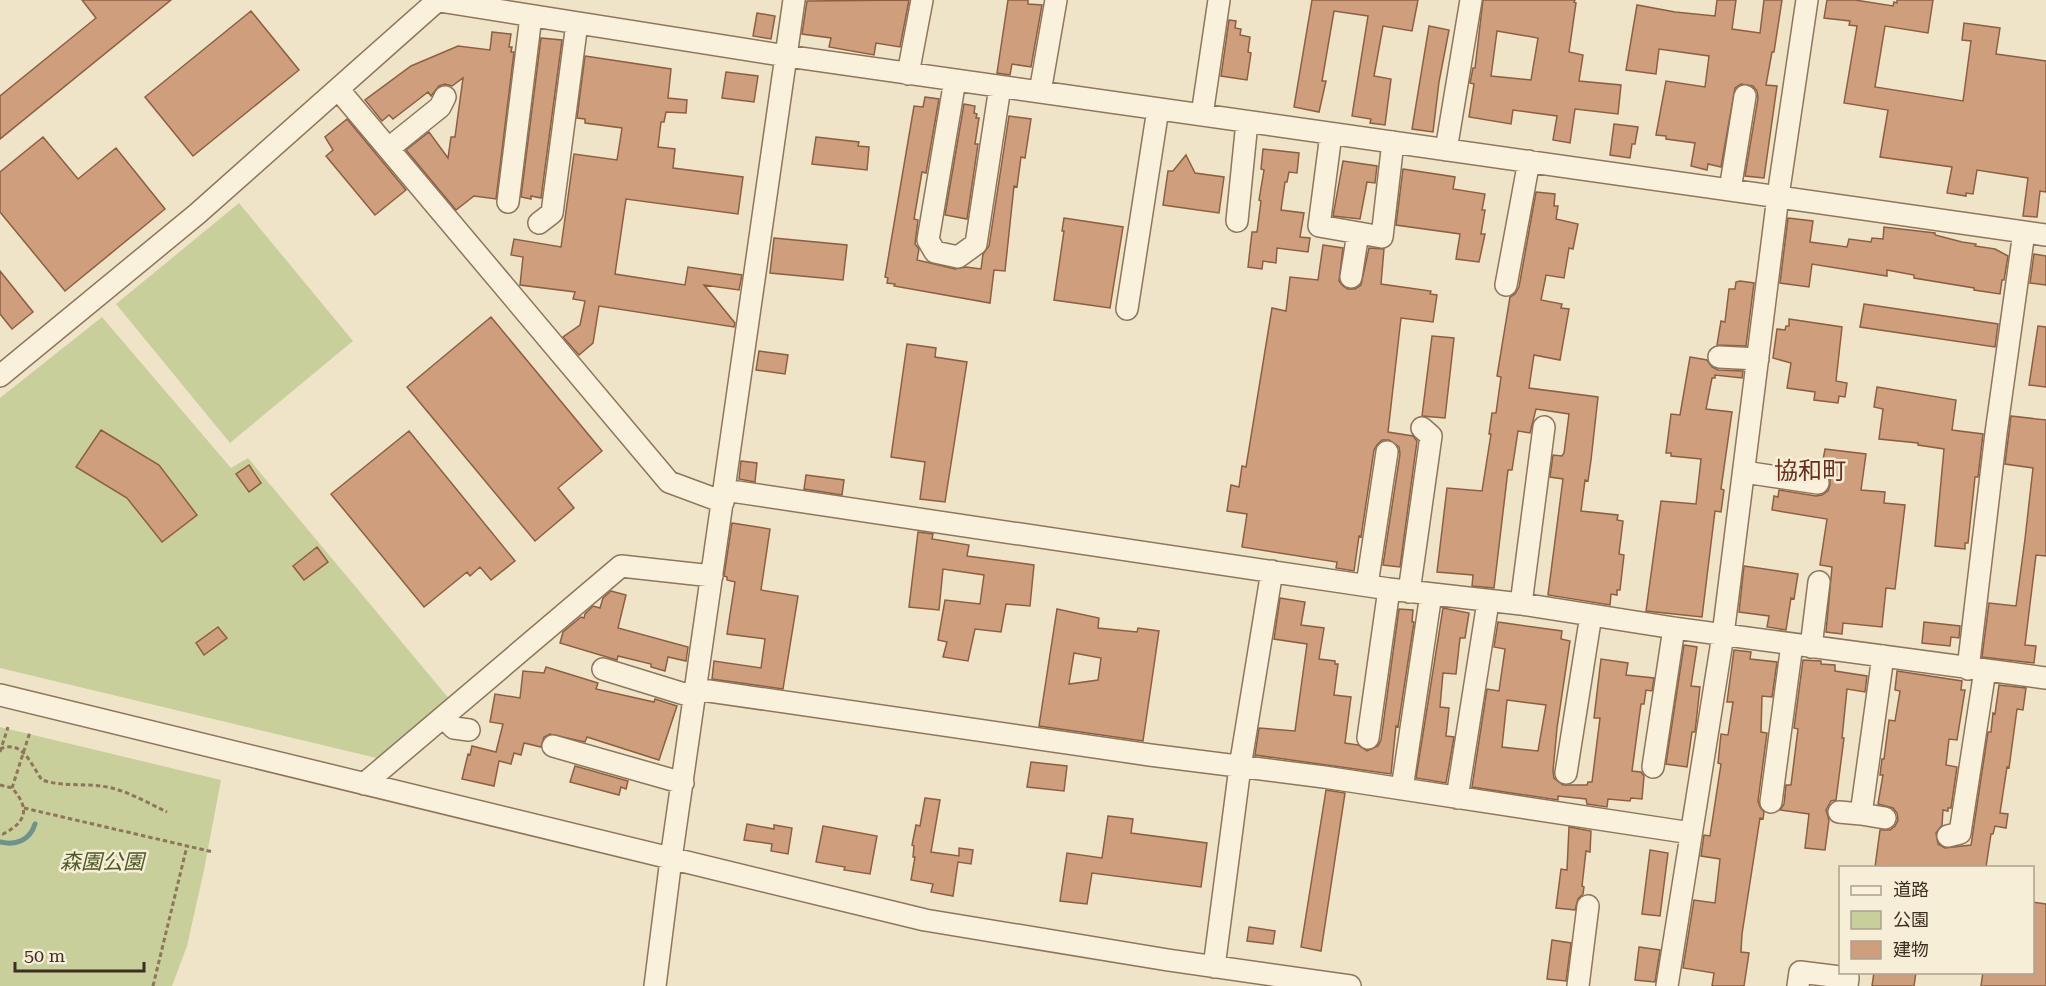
<svg xmlns="http://www.w3.org/2000/svg" width="2046" height="986" viewBox="0 0 2046 986" font-family="'Roboto Serif','Noto Sans JP',serif">
<style>
.green{fill:#c9cf9b}
.lines{fill:none;stroke-linecap:round;stroke-linejoin:round}
.stream{stroke:#6f938a;stroke-width:5}
.building{fill:#cf9f7d;stroke:#8d5f41;stroke-width:1.5;fill-rule:evenodd}
.minor-casing{stroke:#8d765c;stroke-width:24}
.path{stroke:#8d765c;stroke-width:3;stroke-dasharray:4.5 3;stroke-linecap:butt}
.minor{stroke:#faf1dc;stroke-width:21}
.labels{text-anchor:middle;dominant-baseline:central;stroke-width:5;stroke-linejoin:round;paint-order:stroke}
.park-label{font-size:21px;font-style:italic;fill:#4d5a26;stroke:#f7eed8}
.quarter-label{font-size:24px;fill:#6b2e1e;stroke:#f7eed8}
</style>
<rect width="100%" height="100%" fill="#f0e4c8"/>
<path class="green" d="M239 203 353 341 230 443 116 304Z
M102 317 231 468 248 458 451 701 385 760 0 668V398Z
M0 727 221 780 204 870 187 946 172 986H0Z"/>
<g class="lines">
<path class="stream" d="M0 842C16 846 30 840 35 824"/>
</g>
<path class="building" d="M82 0H171L0 139V96L96 18Z
M909 0 900 47 876 43 874 55 829 47 831 38 802 34 807 1Z
M1008 0H1028V4L1042 5 1031 67 1012 64 1010 75 997 73Z
M1312 0H1418L1412 31 1383 26 1374 76 1391 79 1385 125 1370 123 1371 119 1352 116 1368 16 1334 11 1322 81H1326L1319 112 1294 107Z
M1483 0H1575L1574 2 1576 3 1569 52 1583 55 1579 81 1621 85 1618 114 1575 109 1570 143 1553 140 1557 116 1513 110 1511 124 1469 117 1474 84 1470 83 1473 68H1475ZM1497 31 1538 38 1531 80 1491 76Z
M1717 0H1736L1732 29 1760 33 1764 0H1782L1774 52H1772L1766 85 1777 86 1764 178 1745 176 1758 98 1757 91 1753 86 1741 84 1735 88 1721 167 1708 164 1707 170 1691 166 1695 143 1666 139V136L1656 135 1666 81 1705 87 1709 56 1659 49 1656 74 1626 70 1637 5 1675 12 1715 16Z
M1827 0H1855L1893 6 1894 2 1897 3V0H1933L1928 33 1885 26 1875 87 1963 101 1971 41 1962 40 1964 23 2000 28 1996 54 2046 61V192L2040 191 2037 217 2023 216 2028 178 1977 170 1973 194 1966 193V196L1947 193 1952 167 1880 157 1888 110 1844 103 1857 26 1849 25 1850 21 1824 18Z
M251 11 299 70 193 156 145 97Z
M757 13 775 16 771 39 753 36Z
M1229 20 1236 21 1235 28 1241 29 1240 35 1250 37 1248 52 1251 53 1247 80 1221 76Z
M1429 26 1449 30 1439 82 1433 132 1412 129Z
M492 32 511 34 509 47H512L511 52H514L496 199 474 196 456 210 406 150 429 132 448 158 451 137H455L463 78 452 86 445 84 439 86 431 96 428 92 393 119 389 115 382 121 365 100 411 66 458 46 490 50Z
M541 38 562 40 541 198 531 196V199L521 197Z
M585 56 671 69 668 98 687 100 686 113 666 112 664 122H661L658 147 675 149 673 168 743 177 738 214 626 199 615 274 685 285 688 267 742 275 739 290 704 285 735 323 734 327 599 306 593 343 579 355 563 337 580 325 585 301 573 299 575 292 520 285 523 257 511 255 514 239 561 247 574 154 617 160 622 128 585 123V119L577 118Z
M726 72 758 76 754 102 722 98Z
M925 97 939 99 926 173 922 172 914 219 918 220 915 244 919 249 917 260 955 269 966 267 981 269 983 254 989 246 1009 116 1031 119 1025 158 1021 157 1017 187 1014 186 1005 271 994 270 990 303 894 286 895 284 887 283 888 278 885 277 914 106 923 107Z
M964 104 975 106 974 113 977 114 976 118H979L975 144H978L967 219 945 215Z
M347 119 406 190 375 215 326 156 333 150 325 137Z
M1614 124 1638 127 1635 144H1632L1630 158 1610 155Z
M43 137 78 179 116 148 165 209 65 291 0 212V172Z
M816 137 859 142 858 146 869 147 867 170 812 164Z
M1263 149 1299 153 1297 173 1289 172 1287 182H1285L1281 210 1304 213 1300 237 1310 238 1308 252 1277 248 1276 263 1263 261 1262 269 1248 267 1252 232H1257L1261 201 1259 200 1264 170 1261 169Z
M1186 155 1195 173 1224 177 1219 213 1163 205 1168 171H1173Z
M1343 161 1377 166 1375 183 1367 182 1360 219 1333 216Z
M1403 169 1455 177 1453 189 1485 194 1482 210H1485L1481 234H1485L1479 262 1456 259 1460 234 1396 225Z
M1536 192 1555 194 1554 206H1558L1556 219 1578 224 1573 249 1569 248 1564 278 1546 275 1541 300 1562 304 1561 308 1569 309 1560 360 1534 355 1529 388 1598 397 1591 460 1588 481 1585 480 1581 511 1618 515 1617 520 1623 521 1619 554 1624 555 1620 590H1617V595L1611 594 1610 605 1548 595 1563 479 1550 477 1553 455 1562 456 1564 453 1569 414 1536 409 1530 433 1518 431 1512 470H1508L1494 588 1472 586 1473 575 1437 572 1447 488 1482 491 1491 434H1489L1492 413H1496L1501 377 1497 376 1510 297 1515 294 1519 287Z
M1064 218 1123 227 1110 308 1054 300 1064 231H1062Z
M1788 218 1813 221 1810 242 1847 247 1849 239 1871 242 1872 238 1883 239 1884 227 1935 233V235L1962 242 1976 244 1975 246 1995 249 2008 256 2004 280H2002L2000 294 1974 290V288L1914 278V275L1887 270V276L1812 264 1809 287 1780 283Z
M774 238 847 245 843 280 770 273Z
M1323 245 1343 248 1339 281 1343 286 1348 289H1355L1361 285 1369 248 1384 249 1381 284 1431 291 1430 294 1437 295 1433 322 1401 318 1388 432 1413 436 1417 441 1400 567 1383 565 1400 454 1399 447 1389 440H1382L1377 445 1374 450 1361 537 1359 536 1354 571 1336 568 1337 562 1242 547 1247 514 1227 511 1231 485 1239 487 1242 466 1246 467 1272 308 1286 311 1290 277 1318 280Z
M2034 254 2046 256V285L2030 283Z
M0 271 33 312 12 329 0 314Z
M1740 281 1754 283 1746 346 1717 345 1721 321 1725 322 1729 289H1735L1736 282Z
M1864 304 1998 324 1995 347 1860 327Z
M491 317 602 451 558 488 574 508 535 541 407 387Z
M1789 319 1842 327 1836 381 1847 383 1845 397 1839 396 1838 403 1814 400 1815 392 1787 388 1791 363 1773 358 1777 329 1785 330 1786 326H1789Z
M2038 326 2046 327V387L2029 385Z
M1432 336 1454 338 1445 418 1422 416Z
M907 344 936 348 935 357 967 362 945 502 920 499 925 462 891 457Z
M759 351 788 355 785 374 756 370Z
M1690 357 1707 360 1712 367 1718 370 1743 371 1742 378 1715 375V378H1712L1706 409 1732 412 1721 489 1724 490 1721 512 1715 511 1702 617 1646 611 1661 501 1696 504 1701 459 1671 456V453H1666L1671 414 1680 415Z
M1877 387 1956 400 1952 430 1983 434 1978 477H1975L1968 543H1965V549L1935 546 1944 449 1918 445V443L1879 439 1883 409 1874 407Z
M2011 416 2046 420V556L2036 555 2025 645 2036 646 2034 663 1982 657 1989 603 2016 606 2025 539 2033 468 2005 464Z
M101 430 159 465 197 515 162 542 127 498 76 467Z
M409 431 515 561 491 580 480 567 470 576 467 572 424 607 331 494Z
M1825 449 1866 454 1861 490 1885 492 1884 503 1905 505 1895 589 1886 588 1882 627 1843 623 1842 634 1826 632 1832 567 1820 565 1827 519 1772 510 1774 496 1778 497 1779 490 1816 496 1822 495 1828 491 1830 485V479L1826 473 1821 471Z
M741 461 757 463 755 482 739 479Z
M249 465 261 483 249 492 236 474Z
M806 475 844 480 842 495 804 489Z
M732 523 770 529 761 590 798 596 783 689 712 679 714 661 761 668 765 639 727 634 735 582 727 580V577L724 576Z
M918 532 933 534 932 539 969 545 967 556 1034 565 1030 606 1006 604 1001 632 975 629 968 661 943 657 947 642 938 640 945 600 980 604 984 575 943 569 939 610 909 607Z
M317 547 328 562 304 580 293 566Z
M1744 566 1798 574 1794 599 1791 598 1786 630 1767 627 1769 616 1739 612Z
M611 591 626 595 618 628 688 647 686 661 668 657 665 671 651 667V664L618 656 617 660 560 643 563 632 581 617 584 618 585 614 593 606 600 608 603 598Z
M1280 598 1305 602 1301 625 1324 628 1319 659 1335 661V664H1338L1334 695 1351 697 1345 743 1358 745 1367 751 1378 746 1381 740 1399 609 1413 610 1412 622H1414L1398 727 1396 726 1391 774 1255 755 1259 728 1295 731 1307 644 1274 639Z
M1443 608 1469 613 1465 638H1460L1456 674 1443 673 1440 707 1449 708 1446 736 1454 737 1446 783 1416 778Z
M1057 609 1099 618 1098 628 1137 632 1138 628 1159 631 1143 741 1039 726ZM1074 653 1101 658 1098 680 1069 684Z
M1498 622 1562 631 1561 639 1570 641 1557 728 1553 771 1554 778 1563 785H1587L1588 782H1592L1600 718H1594L1601 659 1628 663 1626 675 1654 678 1652 691 1646 690 1644 704H1641L1632 771 1641 772 1644 776 1642 799 1631 798 1630 801 1608 799 1607 807 1587 804 1586 799 1558 796V800L1472 787 1487 689 1499 691 1505 649 1494 647ZM1507 700 1546 705 1538 751 1502 747Z
M1924 622 1960 626 1959 638 1951 637 1950 646 1922 643Z
M218 627 227 638 204 655 196 643Z
M1684 645 1697 647 1691 686 1700 687 1695 732H1692L1687 767 1666 764Z
M1734 650 1751 652 1750 659 1777 662 1772 697 1762 696 1761 732 1767 733 1758 801 1760 807 1764 812 1763 819 1760 818 1742 934 1741 952 1749 953 1744 986H1712L1714 973 1683 968 1694 900 1715 903 1720 859 1701 856 1704 835 1710 836 1721 764 1718 763 1721 734 1728 735 1733 702H1727Z
M1803 660 1821 661V664L1835 665V671L1867 676 1865 692 1847 689 1842 738H1844L1836 800 1831 801 1826 810 1829 820 1825 850 1805 848 1809 814 1780 810 1784 804 1786 785H1791L1798 729 1794 728Z
M546 667 598 683 596 689 654 702 655 699 677 706 659 760 587 737 585 742 550 734 544 737 541 747 524 743 521 755 514 753 511 764 499 761 494 786 462 779 468 754 470 755 472 746 496 752 503 724 490 722 495 694 520 698 523 671 544 673Z
M1897 671 1962 681 1961 690H1965L1957 740 1949 739 1946 765 1957 767 1951 808H1948V811L1943 810 1942 825 1936 833 1938 844 1945 848 1971 845 1988 732H1991L1993 713 1995 714 1999 685 2026 688 2023 710 2017 709 2009 768 2007 767 2000 813 2008 814 2006 828 1995 826 1993 834H1991L1986 867H1875L1880 830H1890L1895 826 1898 820 1897 813 1893 808 1878 804 1883 775H1880L1882 759H1884L1889 720 1895 721 1900 691 1895 690Z
M1031 762 1067 766 1064 791 1027 787Z
M575 766 628 781 626 789 621 787 619 795 570 782Z
M1326 790 1345 793 1321 951 1301 947Z
M925 798 940 800 931 852 959 856V848L973 850 971 864 958 862 953 896 931 892 933 884 911 880 915 857H913L914 846 912 845 916 825 920 826Z
M1108 816 1133 819 1131 833 1207 843 1201 887 1092 873 1087 904 1060 901 1067 853 1102 858Z
M747 824 774 829V825L792 828 788 854 771 851 772 844 744 840Z
M823 826 877 836 870 874 844 870 845 867 816 862Z
M1569 827 1591 831 1590 852 1586 851 1582 886 1584 887 1583 894 1578 899 1575 910 1556 908 1561 869 1567 870Z
M1650 850 1668 853 1660 916 1642 914Z
M2032 902 2046 904V986H1981L1983 972H2032Z
M1249 927 1275 931 1273 944 1247 941Z
M1552 940 1571 943 1566 981 1547 979Z
M1639 947 1660 950 1655 982 1635 980Z
M1874 972H1916L1914 986H1872Z"/>
<g class="lines">
<defs>
<path id="minor" d="M433 0 787 56 2046 235
M908 74 922 0
M955 80 928 240 935 252 958 257 976 244 1000 87
M338 89 669 482 723 502
M1040 92 1056 0
M1202 115 1219 0
M1331 134 1319 226 1382 237 1393 142
M389 148 440 107 445 97
M1446 150 1471 0
M1730 190 1745 96
M508 202 531 16
M1237 221 1247 122
M539 223 552 213 577 23
M1351 277 1358 233
M1506 285 1529 161
M1127 309 1158 109
M1719 357 1758 359
M0 376 197 214 437 1
M1744 472 1818 483
M724 490 1389 589 1521 604 1674 628 2046 678
M1367 585 1387 452
M1409 592 1431 436 1422 428
M1521 604 1544 427
M1811 647 1819 582
M603 669 694 697
M1968 669 1996 433 2024 232
M695 689 1150 755 1324 777 1691 833
M0 695 925 920 1168 960 1350 986
M443 717 454 728 469 730
M1368 738 1389 589
M553 746 683 783
M1653 767 1674 628
M1566 773 1591 615
M364 784 621 566 712 576
M1402 789 1431 594
M1457 798 1488 602
M1771 802 1792 644
M1839 812 1861 814 1883 656
M1861 814 1885 818
M1948 836 1960 833 1985 670
M1214 967 1240 767 1272 571
M655 986 671 859 794 0
M1578 986 1588 906
M1667 986 1723 635 1778 196 1807 0
M1798 986 1800 972 1848 978 1847 986"/>
</defs>
<use href="#minor" class="minor-casing"/>
<path class="path" d="M0 749C23 739 31 765 42 780 63 787 85 783 107 787 128 791 148 803 167 812
M0 752 8 727
M0 785 12 788C30 808 27 822 3 834L0 833
M12 788 30 732
M24 808 213 852
M153 986 187 846"/>
<use href="#minor" class="minor"/>
</g>
<g class="labels">
<g class="park-label">
<text x="102" y="862">森園公園</text>
</g>
<g class="quarter-label">
<text x="1810" y="471">協和町</text>
</g>
</g>
<rect x="1839" y="866" width="195" height="108" fill="#f7eed8" stroke="#ada18e" stroke-width="1.5"/>
<rect x="1851" y="886" width="30" height="9" fill="#faf1dc" stroke="#ada18e" stroke-width="1.5"/>
<text x="1893" y="896" font-size="18" fill="#3d2e20">道路</text>
<rect x="1851" y="911" width="30" height="18" fill="#c9cf9b" stroke="#ada18e" stroke-width="1.5"/>
<text x="1893" y="926" font-size="18" fill="#3d2e20">公園</text>
<rect x="1851" y="941" width="30" height="18" fill="#cf9f7d" stroke="#ada18e" stroke-width="1.5"/>
<text x="1893" y="956" font-size="18" fill="#3d2e20">建物</text>
<path d="M15 962v9h129v-9" fill="none" stroke="#3d2e20" stroke-width="3"/>
<text x="24" y="962" font-size="18" fill="#3d2e20" stroke="#f7eed8" stroke-width="4.5" paint-order="stroke">50 m</text>
</svg>
